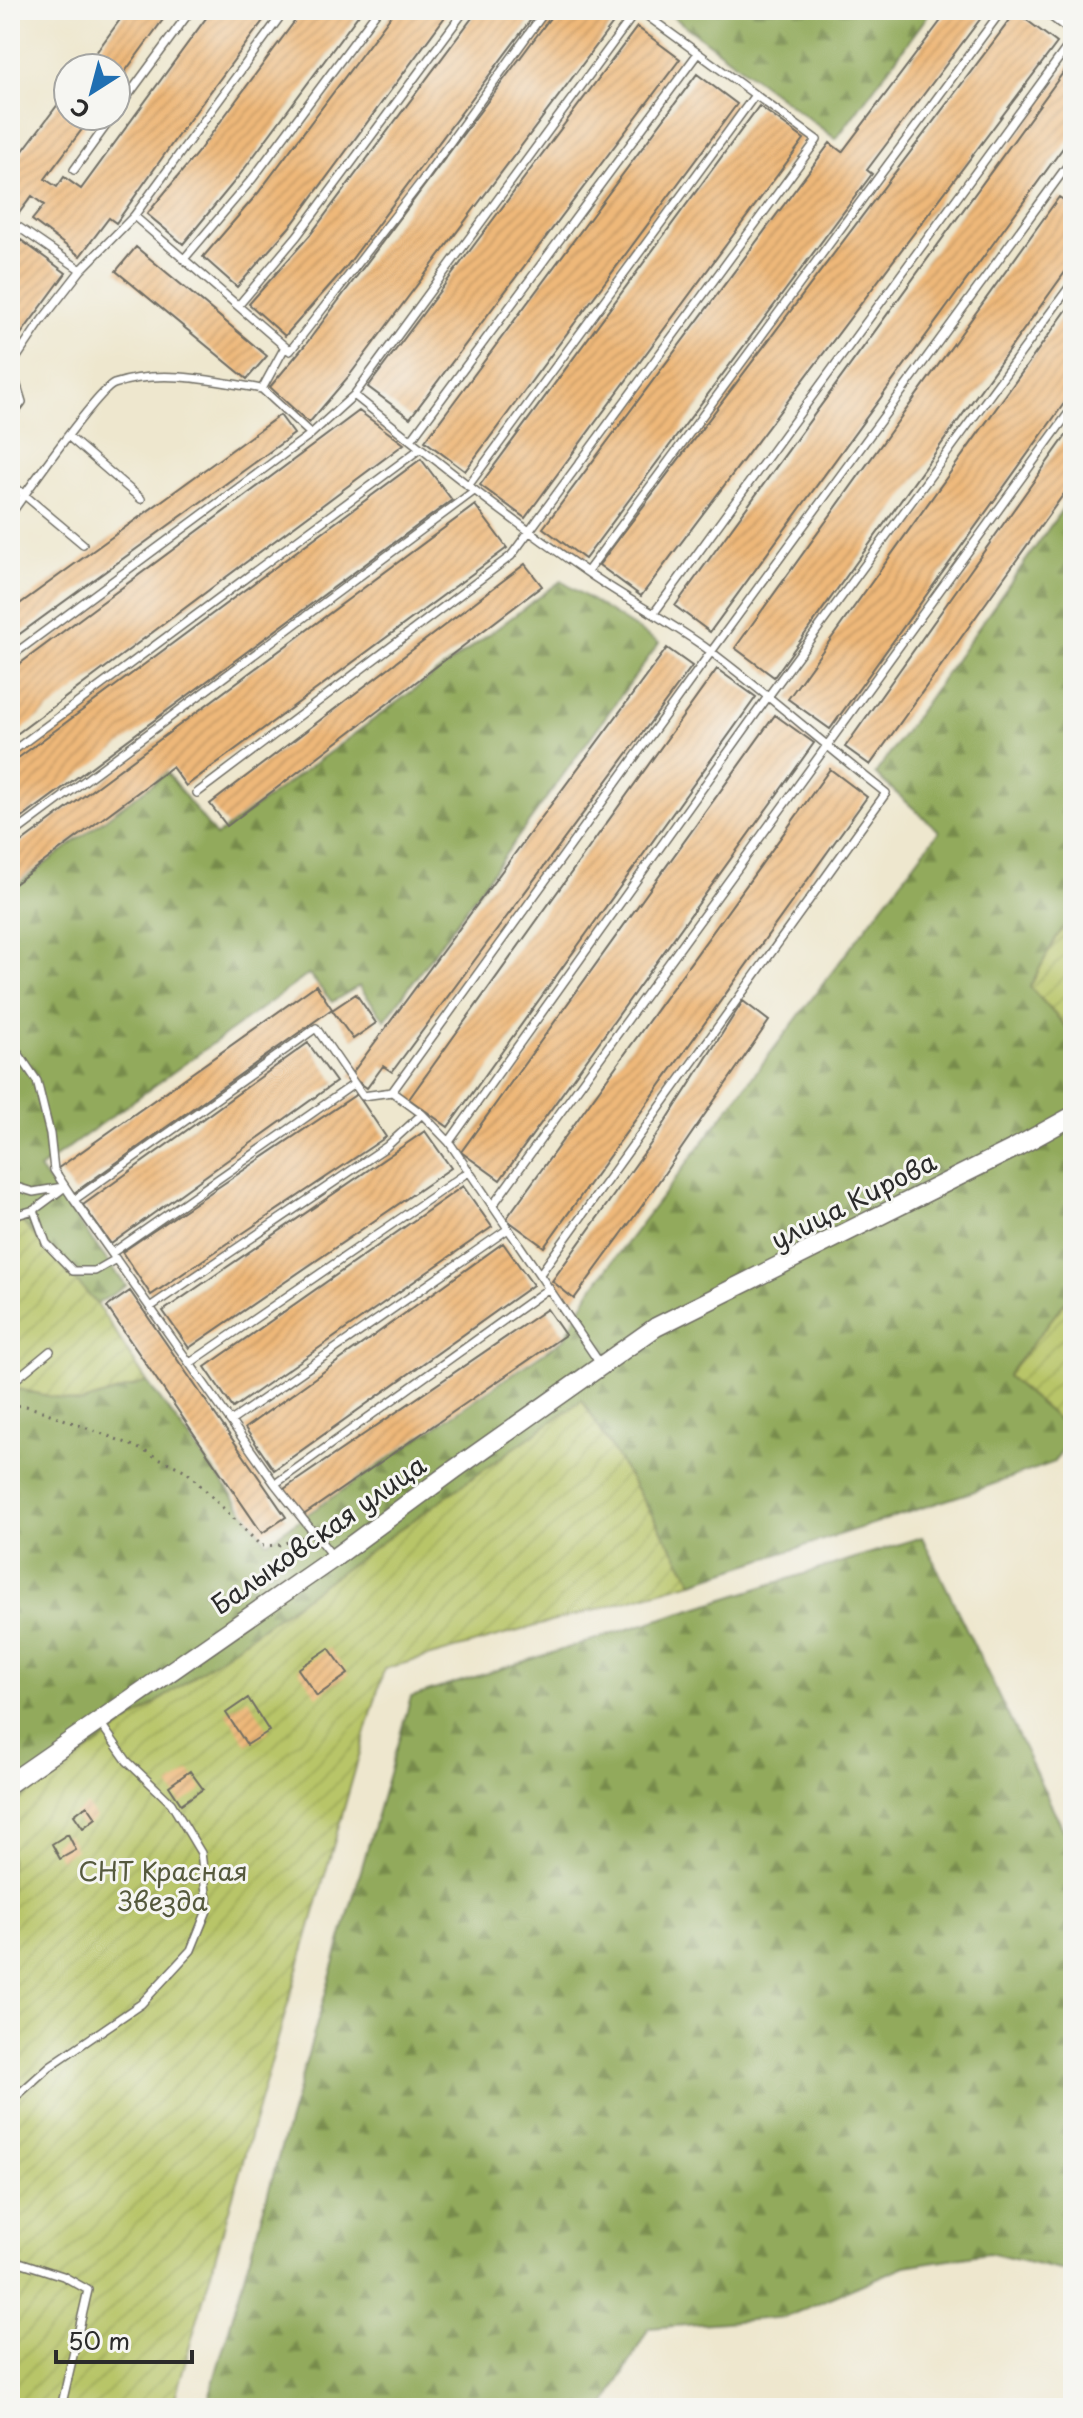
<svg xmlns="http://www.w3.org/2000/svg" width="1083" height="2418" viewBox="0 0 1083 2418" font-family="'Playpen Sans',sans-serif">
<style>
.forest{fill:url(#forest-firs);stroke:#5e6a44;stroke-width:2}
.garden{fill:url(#garden-furrows);stroke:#727849;stroke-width:2}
.building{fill:url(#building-hatch)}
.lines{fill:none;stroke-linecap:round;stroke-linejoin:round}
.service-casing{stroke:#6f6d64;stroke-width:10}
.tertiary-casing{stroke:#6f6d64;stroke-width:21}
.path{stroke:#6f6d64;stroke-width:3;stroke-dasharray:2 6;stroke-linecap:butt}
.service{stroke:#fff;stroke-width:7}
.tertiary{stroke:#fff;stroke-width:18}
.labels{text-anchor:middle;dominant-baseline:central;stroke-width:6;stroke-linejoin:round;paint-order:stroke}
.street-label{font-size:26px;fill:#2b2b2b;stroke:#f6f6f2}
.park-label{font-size:26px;fill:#55593d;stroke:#f6f6f2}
</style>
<defs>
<pattern id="forest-firs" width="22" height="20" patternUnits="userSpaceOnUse" patternTransform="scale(2)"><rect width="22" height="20" fill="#92aa5c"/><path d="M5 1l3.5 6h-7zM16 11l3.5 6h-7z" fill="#778b4c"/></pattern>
<pattern id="garden-furrows" width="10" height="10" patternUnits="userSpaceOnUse" patternTransform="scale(2)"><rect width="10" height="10" fill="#b8c567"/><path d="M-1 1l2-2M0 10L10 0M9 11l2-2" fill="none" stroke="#9ea95a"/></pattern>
<pattern id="building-hatch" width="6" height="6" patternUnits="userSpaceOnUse" patternTransform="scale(2)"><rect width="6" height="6" fill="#eeb879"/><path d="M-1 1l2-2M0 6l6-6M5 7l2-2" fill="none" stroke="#cc9e69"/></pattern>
</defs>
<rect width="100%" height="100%" fill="#f6f6f2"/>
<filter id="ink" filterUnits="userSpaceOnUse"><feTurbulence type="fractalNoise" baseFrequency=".0125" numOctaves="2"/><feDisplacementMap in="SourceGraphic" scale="16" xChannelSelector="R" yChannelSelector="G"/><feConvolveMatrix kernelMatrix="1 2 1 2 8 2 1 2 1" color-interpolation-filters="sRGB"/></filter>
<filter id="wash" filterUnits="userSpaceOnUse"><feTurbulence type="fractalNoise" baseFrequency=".006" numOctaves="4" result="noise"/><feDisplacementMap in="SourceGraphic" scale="32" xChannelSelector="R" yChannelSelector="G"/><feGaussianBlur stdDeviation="1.8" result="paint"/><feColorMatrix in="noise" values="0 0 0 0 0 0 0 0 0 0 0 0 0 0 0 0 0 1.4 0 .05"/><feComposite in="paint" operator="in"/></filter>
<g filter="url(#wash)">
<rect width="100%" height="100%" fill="#eee7ce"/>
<path class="forest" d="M664 10H932L836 139Z
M1073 494V915L1056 938 1030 987 1073 1034V1292L1007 1376 1072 1431 1055 1462 968 1493 693 1582 582 1400 10 1807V1396L19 1389 79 1403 147 1382 267 1542 565 1338 590 1291 939 831 875 774Z
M561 581 659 643 385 1020 359 986 332 1002 309 974 39 1169 126 1286 97 1304 10 1209V890L167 773 216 836Z
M922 1537 1073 1850V2273L988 2253 905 2266 786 2317 649 2328 604 2408H206L411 1697Z"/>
<path class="garden" d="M1073 915V1034L1030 987 1056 938Z
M10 1209 97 1304 147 1382 79 1403 19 1389 10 1396Z
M1073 1292V1431H1072L1007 1376Z
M582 1400 693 1582 384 1669 172 2408H10V1807Z"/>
<g id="blocks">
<path class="building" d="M127 10H170L116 84V68H85Z
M212 10H271L179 134 116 223 109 218 80 256 32 220 44 205 32 196 10 225V168L68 91V116H92L45 179 57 187 64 177 81 189Z
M303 10H362L239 176 183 244 147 214 198 152Z
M395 10H450L293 223 237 287 203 257 258 193Z
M478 10H538L346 267 285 336 249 304 310 235Z
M556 10H623L349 376 309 423 270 387 306 344Z
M949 10H987L867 170 872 174 585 559 543 528 830 143 842 152Z
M1016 12 1057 43 641 596 599 565Z
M637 27 680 59 410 418 368 387Z
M1073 59V134L710 632 675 606Z
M697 74 737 104 465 471 425 441Z
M759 106 804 139 525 518 480 485Z
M1059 197 1073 206V261L774 677 735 648Z
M21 240 66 273 10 349V255Z
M136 247 267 356 247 379 116 271Z
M1073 301V391L830 729 788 699Z
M359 411 404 444 10 739V671Z
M280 415 294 434 10 641V611Z
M1073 426V481L870 765 845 747Z
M421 459 452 500 18 821 10 810V764Z
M475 505 507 548 186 786 172 767 10 887V851Z
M525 564 542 586 227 826 210 804Z
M667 648 692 666 392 1072 383 1066 367 1088 350 1076Z
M717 669 756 697 448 1127 409 1099Z
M775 715 814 743 500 1180 461 1152Z
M830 769 867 797 544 1247 506 1219Z
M316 985 332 1009 74 1193 57 1169Z
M356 994 376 1023 353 1039 332 1010Z
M743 1001 769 1021 642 1206 574 1299 552 1281 659 1132Z
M308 1043 336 1082 111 1244 83 1205Z
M357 1094 386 1137 151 1295 122 1252Z
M425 1131 451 1168 189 1348 163 1311Z
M463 1186 492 1227 233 1408 205 1367Z
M503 1243 533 1285 274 1470 245 1428Z
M130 1291 286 1517 262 1533 107 1307Z
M547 1309 565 1335 302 1516 284 1489Z
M329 1648 348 1674 317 1696 298 1669Z
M248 1698 269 1731 247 1745 226 1713Z
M190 1771 203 1789 181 1804 169 1786Z
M87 1805 96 1818 83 1828 74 1815Z
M68 1834 76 1850 60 1859 52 1844Z"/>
</g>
</g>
<g filter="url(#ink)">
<use href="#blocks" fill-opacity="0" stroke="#6f6d64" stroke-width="2"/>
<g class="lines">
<defs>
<path id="service" d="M1042 10 1073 33
M116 112 191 10
M74 170 113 116
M134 216 290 351 422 181 546 10
M10 236 17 226 81 270
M184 259 253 178 378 10
M238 306 297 236 465 10
M285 347 262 389 311 434
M354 395 637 10
M10 418 22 402 11 366 42 320 81 270 134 216 285 10
M68 436 141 499
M411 440 698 53
M10 483 83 544
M468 486 755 95
M10 515C25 494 98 390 114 384 160 368 216 381 262 389
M587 572 1002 10
M654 613 1073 39
M10 657 311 434 354 395C430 456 506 517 587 572 627 600 671 622 710 651 770 696 827 747 886 793L540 1274
M10 753 421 448
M197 793 511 556 817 140 639 10
M10 831 13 834 474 491
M10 1041 37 1081 50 1134 54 1170 74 1200
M449 1142 767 698 1073 282
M10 1185 33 1192 63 1187
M493 1205 1073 407
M34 1210 46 1243 73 1271H95L116 1259
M10 1217 34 1210 65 1187
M112 1253 354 1084
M150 1307 386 1147 422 1114
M190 1363 468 1172
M601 1365 449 1142 422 1114 392 1092 711 652 1073 158
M10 1384 50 1351
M231 1421 508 1229
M275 1484 549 1288
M333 1557 275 1484 74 1200 316 1028 363 1096 392 1092
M10 2102 50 2066 141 2004 191 1950 208 1908 201 1853 171 1803 127 1761 99 1721
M10 2259 63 2276 88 2290 61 2408"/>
<path id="tertiary" d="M10 1783 334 1558 455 1469 656 1327 1015 1148 1073 1116"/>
</defs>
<use href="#service" class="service-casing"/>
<use href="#tertiary" class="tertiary-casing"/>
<path class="path" d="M10 1405 26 1406 42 1411 129 1444 186 1471 261 1546 279 1545 303 1537"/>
<use href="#service" class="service"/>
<use href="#tertiary" class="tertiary"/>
</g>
</g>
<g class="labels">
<g class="street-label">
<text transform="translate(853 1200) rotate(-27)">улица Кирова</text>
<text transform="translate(318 1534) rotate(-35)">Балыковская улица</text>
</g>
<g class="park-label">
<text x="163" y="1870">СНТ Красная<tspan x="163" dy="30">Звезда</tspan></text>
</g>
</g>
<rect width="1083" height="2418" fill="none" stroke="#f6f6f2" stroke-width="40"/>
<g transform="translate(92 92) rotate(216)"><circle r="38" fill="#f6f6f2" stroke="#a5a5a2" stroke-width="2"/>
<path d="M0-6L14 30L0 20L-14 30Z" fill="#1f6fb2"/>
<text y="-12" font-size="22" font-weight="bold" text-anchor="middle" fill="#2b2b2b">С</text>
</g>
<path d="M56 2350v12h136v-12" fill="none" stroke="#2b2b2b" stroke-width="4"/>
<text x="68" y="2350" font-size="24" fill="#2b2b2b" stroke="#f6f6f2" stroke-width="6" paint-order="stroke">50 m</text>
</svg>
